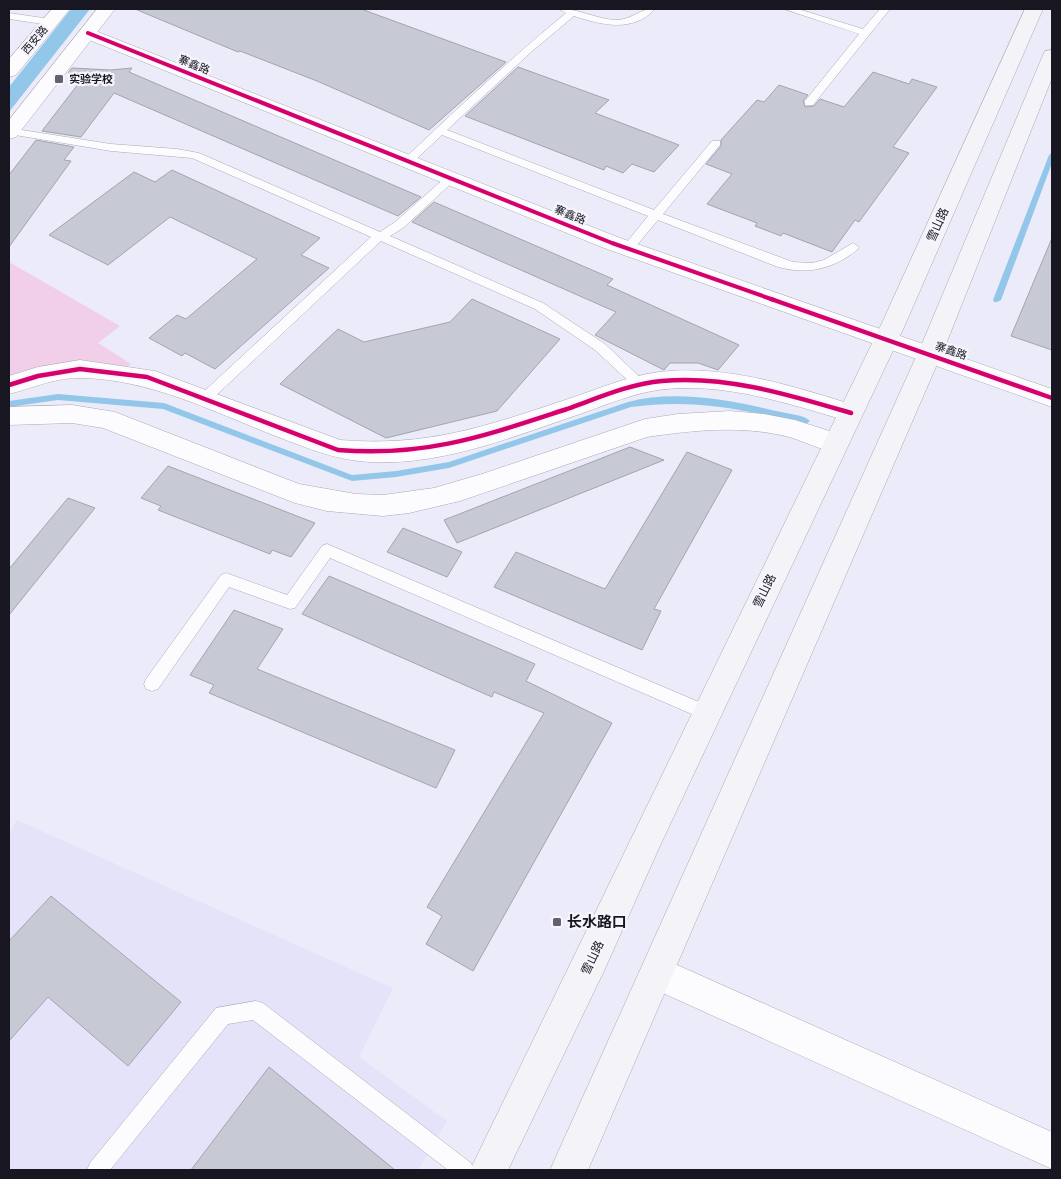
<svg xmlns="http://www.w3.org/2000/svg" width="1061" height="1179" viewBox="0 0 1061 1179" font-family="'Source Sans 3','Noto Sans SC',sans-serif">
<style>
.built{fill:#e5e3fa}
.green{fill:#f2cfe8}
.water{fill:#93c7ea}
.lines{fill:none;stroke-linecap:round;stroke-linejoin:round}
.stream{fill:#93c7ea;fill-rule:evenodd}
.building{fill:#c7c9d5;stroke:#a2a4af}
.service-casing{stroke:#aaa9b4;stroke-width:1}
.minor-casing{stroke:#aaa9b4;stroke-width:1}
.tertiary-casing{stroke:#aaa9b4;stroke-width:1}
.secondary-casing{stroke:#aaa9b4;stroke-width:1}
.service{fill:#fcfcfe;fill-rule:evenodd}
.minor{fill:#fcfcfe;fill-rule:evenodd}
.tertiary{fill:#fcfcfe;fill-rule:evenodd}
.secondary{fill:#f4f3f7;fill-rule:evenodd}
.cycleway-far1-casing{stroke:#f6f5fb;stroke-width:6}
.cycleway-casing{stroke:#f6f5fb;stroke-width:8}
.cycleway-far1{stroke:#d6006c;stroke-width:4}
.cycleway{stroke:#d6006c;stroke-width:4.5}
.poi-dot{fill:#62616d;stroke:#f6f5fb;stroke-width:2}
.labels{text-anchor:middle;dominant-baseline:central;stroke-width:4.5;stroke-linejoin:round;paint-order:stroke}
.far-street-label{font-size:11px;fill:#171621;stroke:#f6f5fb}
.far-poi-label{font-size:11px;font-weight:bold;fill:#171621;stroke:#f6f5fb;text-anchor:start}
.street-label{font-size:12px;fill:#171621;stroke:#f6f5fb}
.near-poi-label{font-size:15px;font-weight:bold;fill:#171621;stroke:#f6f5fb;text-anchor:start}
</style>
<rect width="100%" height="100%" fill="#ecebf9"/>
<path class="built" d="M17 820 393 988 359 1057 447 1121 418 1170H9V833Z"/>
<path class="green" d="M9 262 120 326 98 343 131 364 124 370 28 371 9 376Z"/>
<path class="water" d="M71 9H90L9 112V87Z"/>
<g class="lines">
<path class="stream" d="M1052 153V163L1001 300 997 302H994L993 300 1049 155Z
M58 394 164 403 352 475 396 471 449 462 628 402C678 389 733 401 781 412 790 414 804 415 810 421L806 424C744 410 696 398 631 407L449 468 396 477 352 481 163 409 58 400 9 407V401Z"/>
</g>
<path class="building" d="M135 9H361L506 62 429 130 317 81 240 51 238 52Z
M518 67 609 100 595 113 679 145 654 172 632 164 623 173 606 166 604 170 465 116Z
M72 68 111 70 132 68 129 72 421 197 398 216 114 93 81 137 42 131 82 79 68 73Z
M873 72 909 84 912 79 937 87 893 147 909 153 859 222 855 220 832 252 783 233 781 236 755 226 757 223 707 204 732 174 706 164 721 146V140L757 100 764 102 779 85 808 95 803 101 805 107 814 106 820 99 844 107Z
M36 140 74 147 64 160 71 161 9 247V175Z
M172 170 320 238 301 255 329 268 215 369 185 353 182 356 149 338 177 315 186 319 257 259 170 217 108 265 49 235 134 172 155 182Z
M434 202 613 279 607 285 739 345 718 370 698 363H670L664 370 595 335 616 312 412 222Z
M1052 238V350L1011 336Z
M472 299 560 339 497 411 386 438 280 384 338 329 364 342 450 322Z
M630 447 664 460 457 543 444 520Z
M687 452 732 470 654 609 661 611 642 650 494 587 516 552 605 589Z
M168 466 315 523 291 557 272 550 270 554 158 510 161 506 141 498Z
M68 498 95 508 9 615V569Z
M403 528 462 552 447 577 387 552Z
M329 576 535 664 526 681 612 723 473 971 426 944 442 916 427 907 544 713 494 692 492 697 302 614Z
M234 610 283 629 257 669 455 750 436 788 209 693 214 685 190 675Z
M51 896 181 1002 128 1066 48 997 9 1041V941Z
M269 1067 395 1170H191Z"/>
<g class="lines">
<defs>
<path id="service" d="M559 9C579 8 597 20 618 20 632 19 641 8 655 9 633 33 601 25 574 16L530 53 447 130 654 210 712 141H720V145L663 214 793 262 812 263 824 260 853 243 859 247 857 250C833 269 808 275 778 267L658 220 632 251 628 252 622 248 648 216 442 135 412 163H404V159C457 109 510 59 566 13Z
M784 9H798L863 29 880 9H890L813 105H805V101L859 34Z
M9 13 50 19 55 22 50 25 9 19Z
M9 128 111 144 177 149 199 153 380 232 395 222 447 176H455V180L403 228 390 236 543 303 605 344 648 385 646 388H636L595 350 535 309 381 241 209 402H199L197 399 199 396 371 237 192 158 111 151 9 134Z
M327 544 713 708 715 713 713 718 707 720 701 718 330 558 295 608 290 609 229 587 158 689 152 691 146 689 144 684 146 679 221 575 226 573 287 595 322 546Z
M256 1001 263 1003 471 1163 474 1170H448L253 1020 228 1024 110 1170H87L90 1163 216 1008Z"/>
<path id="minor" d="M88 28 620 238 1052 389V407L604 248 82 37 79 33 82 29Z
M80 360 155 371 340 440C427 447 484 427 565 400 596 390 627 376 659 372 727 364 796 387 860 407L863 413 860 419 851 422C789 404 723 381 658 390 633 394 610 403 586 412 517 435 444 466 370 462 335 460 310 449 278 437 214 412 150 379 81 378 57 377 32 388 9 394V376L38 367Z
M72 405 115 412 299 484 356 494 383 495 434 488 482 474 645 419 678 414 730 411 764 414 795 420 845 436 849 443 845 450C828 455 807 442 789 437 743 425 694 430 647 437L460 501 409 513 383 516 327 511 295 503 103 428 72 423 9 425V407Z
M657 956 1052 1132V1169L645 985 640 973 645 961Z"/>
<path id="tertiary" d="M52 9H70L16 75 9 77V59Z
M97 9H115L16 137 9 139V120Z"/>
<path id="secondary" d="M1025 9H1043L905 325 659 848 604 971 508 1170H470L881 325Z
M1052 50V78L948 339 588 1170H550L924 339 1043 55 1045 51Z"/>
</defs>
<use href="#service" class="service-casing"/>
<use href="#minor" class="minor-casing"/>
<use href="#tertiary" class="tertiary-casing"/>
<use href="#secondary" class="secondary-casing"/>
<use href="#service" class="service"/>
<use href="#minor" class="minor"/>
<use href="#tertiary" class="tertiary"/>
<use href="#secondary" class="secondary"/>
<defs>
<path id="cycleway-far1" d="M88 33 612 243 774 300"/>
<path id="cycleway" d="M771 299 1052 398
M9 385 38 376 80 369 147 377 338 450C427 457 484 436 567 409 598 398 629 384 662 381 726 375 790 395 851 413"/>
</defs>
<use href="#cycleway-far1" class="cycleway-far1-casing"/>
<use href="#cycleway" class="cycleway-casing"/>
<use href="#cycleway-far1" class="cycleway-far1"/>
<use href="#cycleway" class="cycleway"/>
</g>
<g class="poi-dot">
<rect x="54" y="74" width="10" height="10" rx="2.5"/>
<rect x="552" y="917" width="10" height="10" rx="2.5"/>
</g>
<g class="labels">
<g class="far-street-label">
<text transform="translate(35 40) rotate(-50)">西安路</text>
<text transform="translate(194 65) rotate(22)">寨鑫路</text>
<text transform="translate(570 215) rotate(22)">寨鑫路</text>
<text transform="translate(951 351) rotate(19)">寨鑫路</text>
</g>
<g class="far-poi-label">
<text x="69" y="79">实验学校</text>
</g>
<g class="street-label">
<text transform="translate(938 225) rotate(-66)">雪山路</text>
<text transform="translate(765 591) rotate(-64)">雪山路</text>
<text transform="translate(593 958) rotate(-65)">雪山路</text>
</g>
<g class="near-poi-label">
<text x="567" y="922">长水路口</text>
</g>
</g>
<rect width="1061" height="1179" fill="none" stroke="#171621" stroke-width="20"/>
</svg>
